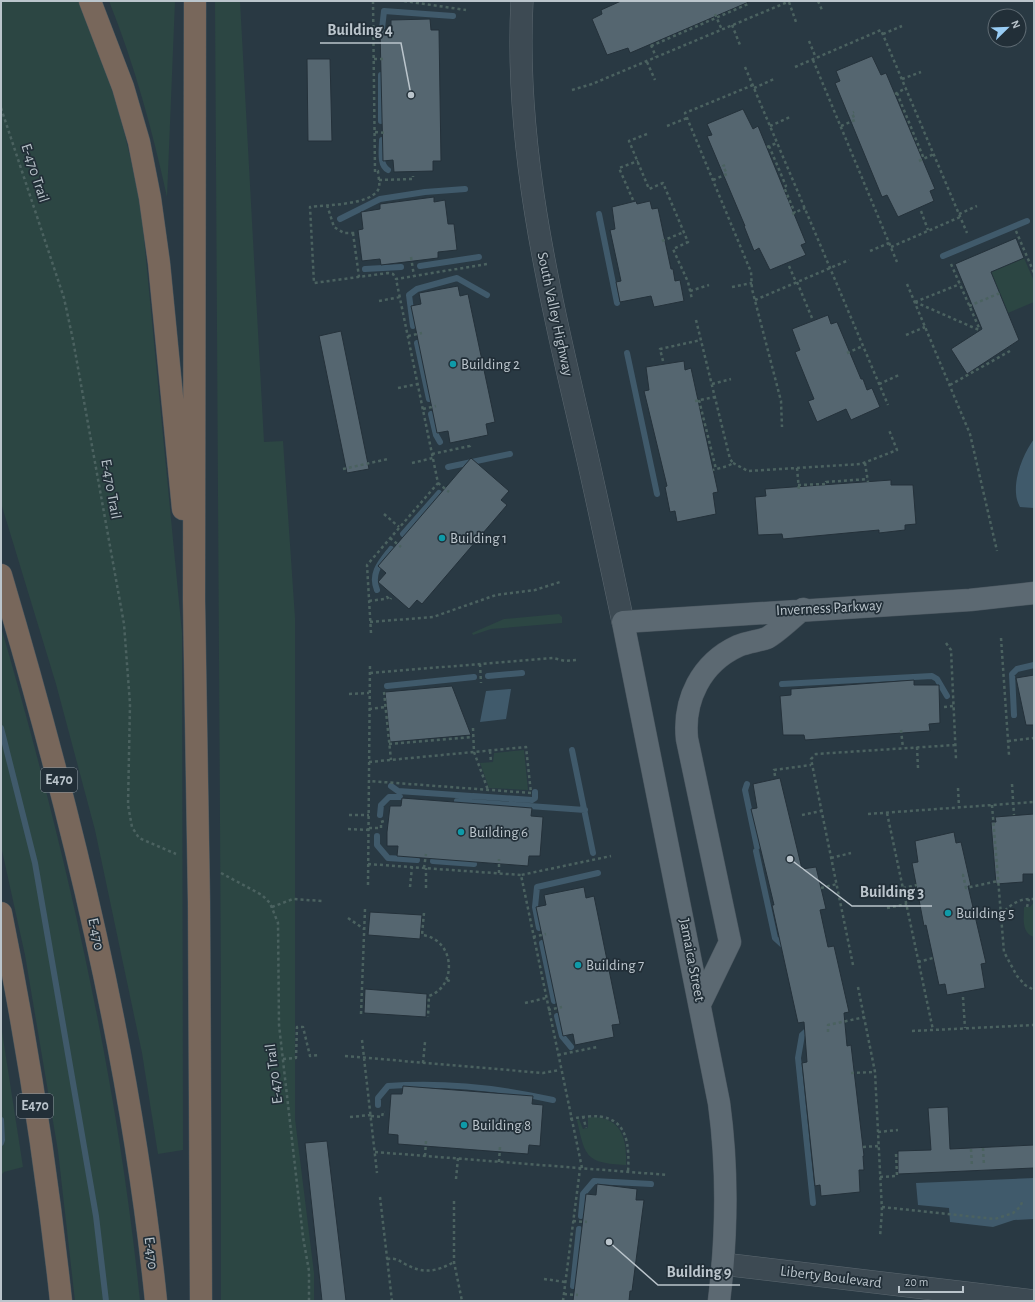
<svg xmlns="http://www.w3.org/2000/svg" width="1035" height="1302" viewBox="0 0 1035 1302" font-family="'Alegreya Sans',sans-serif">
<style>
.green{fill:#2c4643}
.water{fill:#405a6b}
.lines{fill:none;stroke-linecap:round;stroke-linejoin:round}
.stream{stroke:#405a6b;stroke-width:6}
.building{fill:#556670;stroke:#24313a}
.minor-casing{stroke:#5c6870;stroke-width:23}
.major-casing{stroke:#4a565f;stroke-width:23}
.highway-casing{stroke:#48555d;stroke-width:23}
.path{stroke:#4b6260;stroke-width:2.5;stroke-dasharray:3 3;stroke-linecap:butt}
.minor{stroke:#3d4a53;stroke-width:22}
.major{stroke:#5c6972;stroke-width:22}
.highway{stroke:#78675b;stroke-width:22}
.culture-dot{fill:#0f9aa8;stroke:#222f38;stroke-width:1.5}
.labels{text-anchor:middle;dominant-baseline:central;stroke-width:3.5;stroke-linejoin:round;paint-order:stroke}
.shield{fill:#222f38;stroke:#8d98a0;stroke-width:1}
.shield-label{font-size:14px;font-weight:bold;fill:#bbc5cc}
.street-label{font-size:15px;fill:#bbc5cc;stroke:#222f38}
.poi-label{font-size:15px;fill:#bbc5cc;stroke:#222f38;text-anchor:start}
.leader{fill:none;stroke:#bbc5cc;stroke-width:1.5}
.callout-dot{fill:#bbc5cc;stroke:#222f38;stroke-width:1.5}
.callout-label{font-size:16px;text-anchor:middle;font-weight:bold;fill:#bbc5cc;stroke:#222f38;stroke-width:3.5;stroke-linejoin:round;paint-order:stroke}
</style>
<rect width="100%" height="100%" fill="#293943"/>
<path class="green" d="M1 1H79C109 71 130 142 142 218L182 633 183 1150 158 1154 142 1053 95 830 56 684 1 503Z
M109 1H175L167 197C152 129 135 66 109 1Z
M215 1H240L264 442 283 441 295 618V1119L314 1273V1301H221V988Z
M1024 258 1034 281V302L1008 313 991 272Z
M559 614 562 617V623L491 629 473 635 472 633 504 619Z
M1 627C65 847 117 1073 140 1301H75L58 1151 25 955 1 846Z
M524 750 528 790 489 788 480 763 493 762 494 753Z
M1034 902V937C1021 932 1024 919 1024 907H1030Z
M1 1025 23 1167 4 1172 1 1175Z
M593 1117C623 1118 627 1141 626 1165 586 1163 585 1157 577 1120L579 1119 583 1129 588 1128V1118Z"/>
<path class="water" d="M1034 439V508L1020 507C1009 488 1022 455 1034 439Z
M511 689 506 719 480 722 486 691Z
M1034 1178V1219L1014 1220 993 1227 950 1222 949 1208 918 1205 916 1183Z"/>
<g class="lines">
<path class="stream" d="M382 29 384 11 453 16
M381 75V121
M382 140C382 150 379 165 388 170
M599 214 617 303
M340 219 380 199 425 192 465 189
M943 256 1027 221
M420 266 479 257
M365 269 401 267
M413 326 409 295 417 289 457 278 487 295
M417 343 429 399
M627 353 657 494
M431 414 436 435 440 442
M448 467 510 454
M403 534 439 493
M377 590C370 573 381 562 391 549
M488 676 522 673
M782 684 932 676 937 679 947 696
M387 686 474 677
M1014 715 1012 674 1017 669 1034 665
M1 728 35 863 96 1216 106 1301
M572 750 593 853
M747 784 745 790 757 847
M391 786 398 791 471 796
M473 796 532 800 535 798V792
M457 801 585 810
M380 815 381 805 389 797H400
M377 836V845L388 858 417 860
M756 851 775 938 786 948
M433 861 474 864
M539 928 535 907 537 887 598 873
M542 943 554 1001
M557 1016 562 1036 571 1047
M811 1027 802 1035 798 1058 813 1203
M378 1105V1098L388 1086C443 1082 500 1088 553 1100
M1 1120 2 1140 1 1143
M581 1216 583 1194 594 1181 651 1184
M573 1286 579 1229"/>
</g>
<path class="building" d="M621 1H751L630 53 628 48 607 55 592 19 602 14 601 10Z
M430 19 431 30H439L441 161H433V171L394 172 393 160 383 161 380 30H391V20Z
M872 56 881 75 886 73 935 189 930 191 934 201 898 217 887 195 882 197 835 83 840 81 836 71Z
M307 59H330L332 141H308Z
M743 109 753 129 758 126 806 243 801 245 806 255 770 270 759 248 754 251 744 226H745L707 136 712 135 707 124Z
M434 197V202L445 200 448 224H454L457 250 438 252V258L381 265 380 259 362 261 358 230 363 229 361 212 380 209V204Z
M636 201 637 204 650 201 652 209 658 208 671 269H673L675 281 680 280 684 301 654 307 651 296 620 302 616 282 621 281 610 230 615 229 612 207Z
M1016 238 1024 258 991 272 1019 340 967 374 951 349 982 329 955 264Z
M458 286 460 296 468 294 495 422 486 424 488 435 450 443 448 431 437 433 411 306 421 304 419 293Z
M828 315 831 324 837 322 861 379H863L867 390 872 388 880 407 851 420 846 409 817 422 808 401 814 399 795 352 800 350 792 329Z
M341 331 369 469 347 473 319 336Z
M684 361 685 370 691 368 718 492 713 493 716 514 677 522 675 511 670 512 665 487 667 486 644 391 649 390 646 367Z
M471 458 509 491 501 500 507 505 422 604 417 600 409 609 378 582 386 573 378 566Z
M891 480V485H913L916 524 905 525V530L879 533V530L783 539 782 534 758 535 755 497 766 496 765 489Z
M1034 675V725H1026L1016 678Z
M914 680V685H939L940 723 929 724 930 731 805 740 804 735H783L780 696 791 695V689Z
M452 686 471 735 390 742 385 692Z
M780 778 802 869 816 867 826 909 820 910 828 947 834 946 849 1012 844 1013 847 1046 851 1045 864 1156H863L864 1170H859L860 1192 821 1196 820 1185 815 1186 802 1063 807 1062 804 1022 798 1023 772 905H774L751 809 757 808 753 784Z
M402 798 532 808 531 816 543 817 540 856H529L528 866 397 856 398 846H387V832L390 806H401Z
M1034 814V874H1023V882L996 884 991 822H996L995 817Z
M954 832 956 843 961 842 971 886H968L986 963 981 964 985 988 947 995 945 984 939 985 926 925 924 926 912 863 918 862 915 841Z
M584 887 586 898 594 896 620 1024 612 1025 614 1037 575 1045 573 1034 563 1036 536 907 546 905 544 895Z
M370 912 422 915 420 939 368 935Z
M365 989 427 994 426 1017 364 1013Z
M403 1086 533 1096 532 1104 543 1105 540 1146 529 1145 528 1154 398 1144V1135L388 1134 391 1094H402Z
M948 1107 950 1149 1034 1145V1168L898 1174V1151L931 1150 928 1108Z
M327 1141 342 1267 346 1301H322L305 1143Z
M597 1184 637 1189 636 1200H644L632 1291H630L629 1301H573L586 1194 596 1195Z"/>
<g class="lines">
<defs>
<path id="minor" d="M522 1C514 154 552 304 586 451 599 508 611 565 623 622
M723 1264 1034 1301"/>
<path id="major" d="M700 1004 730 942 687 739C683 700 701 663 738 646 747 642 759 641 767 638 778 632 793 617 803 609
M719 1301C727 1235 728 1169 719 1103L623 622 970 600 1034 593"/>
<path id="highway" d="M90 1 123 87 139 142 150 198 159 263 183 509
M195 1 194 600 199 902 201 1301
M1 575C71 812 131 1054 156 1301
M1 913C27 1041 47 1171 61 1301"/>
</defs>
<use href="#minor" class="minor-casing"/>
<use href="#major" class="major-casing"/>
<use href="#highway" class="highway-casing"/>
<path class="path" d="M373 1 375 172 378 171C378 176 381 186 378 190 369 205 326 205 310 207L314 283 388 273 393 274 396 279
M404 1 466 10
M818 1 822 10
M789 2 796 22
M715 14 722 30
M732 25 740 45
M883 34 902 26
M809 41 816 58
M651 45 656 57
M651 46 748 4 747 1
M374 59H386
M813 60 897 262
M647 62 655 80
M745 67 888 405
M795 67 881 30 967 233
M902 79 921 72
M753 85 685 113 751 272 752 289 781 401 782 427
M754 88 774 79
M572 90 592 84 790 1
M897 93 924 159
M895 94 906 88
M1 108 64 298 73 340 124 624 130 704 128 805 132 827 139 838 176 854
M667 126 687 118
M770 126 790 117
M841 126 855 120 852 113 854 112
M375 132 387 133
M647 134 629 141 649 189 663 183 688 242 673 249 688 282 692 299
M769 146 786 186 784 187 795 213
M767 147 777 143
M919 161 934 154
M379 180 413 179V176
M713 180 727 174 723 166 725 165
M633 200 619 168 638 161
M327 205 334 227 344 233H356
M921 211 928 230
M792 214 805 208
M959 214 977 206
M1016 231 1034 273
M353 233 359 277
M662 241 684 232
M891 247 960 217
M870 251 889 243
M411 257 414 276
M951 264 980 330
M789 266 796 282
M797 282 812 318
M907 284 970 434 997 551
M732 287 752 283
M690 291 709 285
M755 300 849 260
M379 301 400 297
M915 302 979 330
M915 302 960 284
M969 306 1000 293
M696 320 730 459 733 463 728 466 713 470
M906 335 925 327
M408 336 422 333
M847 353 863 346
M663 361 660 349 701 340
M712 384 731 379
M879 384 899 375
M950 385 1010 351
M398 388 418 384
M699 400 716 469
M695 401 715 397
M423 409 436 406
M432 454 470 446V443
M412 463 433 458
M733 463 748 471 861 464 897 450 889 430
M865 463 868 482
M797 468 799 490
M343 469 388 459
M438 483 449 492
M798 485 826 484V482L868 479
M384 514 399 527
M390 538 401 547
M369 601 384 599 387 597 390 600 391 598
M370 622 433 617 496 595 535 590 560 582
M371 633 367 565 438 483 396 279 487 264
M1001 638 1009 755
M946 643 951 650 956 759
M480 664 481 683
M370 673 553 658 565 661 576 660
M384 692 391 760
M349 694 369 693
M944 707 953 706
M369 709 386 707
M473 728 474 752 488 790
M901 730 903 748
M1008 741 1034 738
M389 744 473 737
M917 747 918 768
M490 751 491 762
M369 762 526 747 531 793 369 781
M775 776 774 770 811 765
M1012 784 1014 815
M958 788 959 807
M992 805 1004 952 1017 976 1025 985 1034 990
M887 813 933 1030
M868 814 1034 802
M349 815H369
M802 815 821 811
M369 828H381V822L384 821
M348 829 369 830
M831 858 851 853
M368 864 521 875
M424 868 426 854
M221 873 262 895 270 903 278 923 279 1025 303 1237 309 1271V1301
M499 873V859
M962 875H963L966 888 998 881
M368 885 370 663
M410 887 412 867
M426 888V868
M821 888 837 884
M903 888 917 885
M272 907 293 899 322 901
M1027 907 1029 899
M887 908 907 904
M424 913 422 935C455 939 458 986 429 996L428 1017
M1001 915C1010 904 1020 898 1034 899
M348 918 364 929
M533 937 546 934
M918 962 933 958
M853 965 811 759 816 754 955 745
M447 980 452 982
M858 987 875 1072 882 1211 880 1237
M963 997 965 1028
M525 1003 546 998
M548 1010 562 1007
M361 1014 365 909
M912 1031 1034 1025
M828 1032V1025L865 1017
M362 1040 377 1173
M558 1055 597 1047 596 1045
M345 1056 543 1073 560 1070
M283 1059 296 1058 297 1027H303L310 1056 319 1055
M423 1063 425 1042
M851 1073 875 1072
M371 1116 382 1117 383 1112H385
M583 1116 586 1128
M350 1117 371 1115
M570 1119C618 1109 631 1126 628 1172
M878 1132 898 1130
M863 1147 878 1146
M983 1148 984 1166
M971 1149 972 1167
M375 1152 668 1175
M425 1156 426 1141
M499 1162 500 1147
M582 1168 521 875 611 856
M880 1177 897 1176 896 1153
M456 1179 458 1158
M380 1197 392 1301
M454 1201V1262L462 1301
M882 1207 995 1219 1013 1213 1020 1207 1023 1200
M573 1221 587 1222
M387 1259C396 1258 398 1260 405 1264 423 1274 436 1272 454 1262
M544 1279 565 1282
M564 1294 578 1295
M563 1301 580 1169"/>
<use href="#minor" class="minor"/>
<use href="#major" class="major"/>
<use href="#highway" class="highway"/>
</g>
<g class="culture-dot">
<circle cx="453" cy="364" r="4"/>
<circle cx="442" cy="538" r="4"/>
<circle cx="461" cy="832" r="4"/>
<circle cx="948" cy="913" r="4"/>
<circle cx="578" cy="965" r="4"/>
<circle cx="464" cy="1125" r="4"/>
</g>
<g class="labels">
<g class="shield">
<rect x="41" y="768" width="36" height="24" rx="3"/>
<rect x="17" y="1094" width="36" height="24" rx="3"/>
</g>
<g class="shield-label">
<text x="59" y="780">E470</text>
<text x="35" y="1106">E470</text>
</g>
<g class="street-label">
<text transform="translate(35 173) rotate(72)">E-470 Trail</text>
<text transform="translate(555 314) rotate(78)">South Valley Highway</text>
<text transform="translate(111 489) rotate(80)">E-470 Trail</text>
<text transform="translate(829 608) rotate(-3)">Inverness Parkway</text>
<text transform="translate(96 934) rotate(78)">E-470</text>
<text transform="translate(692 960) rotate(79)">Jamaica Street</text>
<text transform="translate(274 1074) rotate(-97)">E-470 Trail</text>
<text transform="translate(151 1253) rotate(83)">E-470</text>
<text transform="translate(831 1277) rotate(7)">Liberty Boulevard</text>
</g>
<g class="poi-label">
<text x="461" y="364">Building 2</text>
<text x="450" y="538">Building 1</text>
<text x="469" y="832">Building 6</text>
<text x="956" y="913">Building 5</text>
<text x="586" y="965">Building 7</text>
<text x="472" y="1125">Building 8</text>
</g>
</g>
<path class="leader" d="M411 95L401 43H320M790 859L852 906H932M609 1242L658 1285H740"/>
<g class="callout-dot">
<circle cx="411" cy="95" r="4"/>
<circle cx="790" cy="859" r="4"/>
<circle cx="609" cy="1242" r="4"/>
</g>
<g class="callout-label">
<text x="360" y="35">Building 4</text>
<text x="892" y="897">Building 3</text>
<text x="699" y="1277">Building 9</text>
</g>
<rect width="1035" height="1302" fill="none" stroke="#bbc5cc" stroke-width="4"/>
<g transform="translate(1007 28) rotate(67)"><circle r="19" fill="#222f38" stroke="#5f6b73"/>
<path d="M0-3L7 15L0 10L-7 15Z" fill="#98ccf4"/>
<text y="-6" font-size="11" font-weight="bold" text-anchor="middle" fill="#bbc5cc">N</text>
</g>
<path d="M899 1286v6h64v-6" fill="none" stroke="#bbc5cc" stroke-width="2"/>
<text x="905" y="1286" font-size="12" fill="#bbc5cc" stroke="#222f38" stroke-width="3" paint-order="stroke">20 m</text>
</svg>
